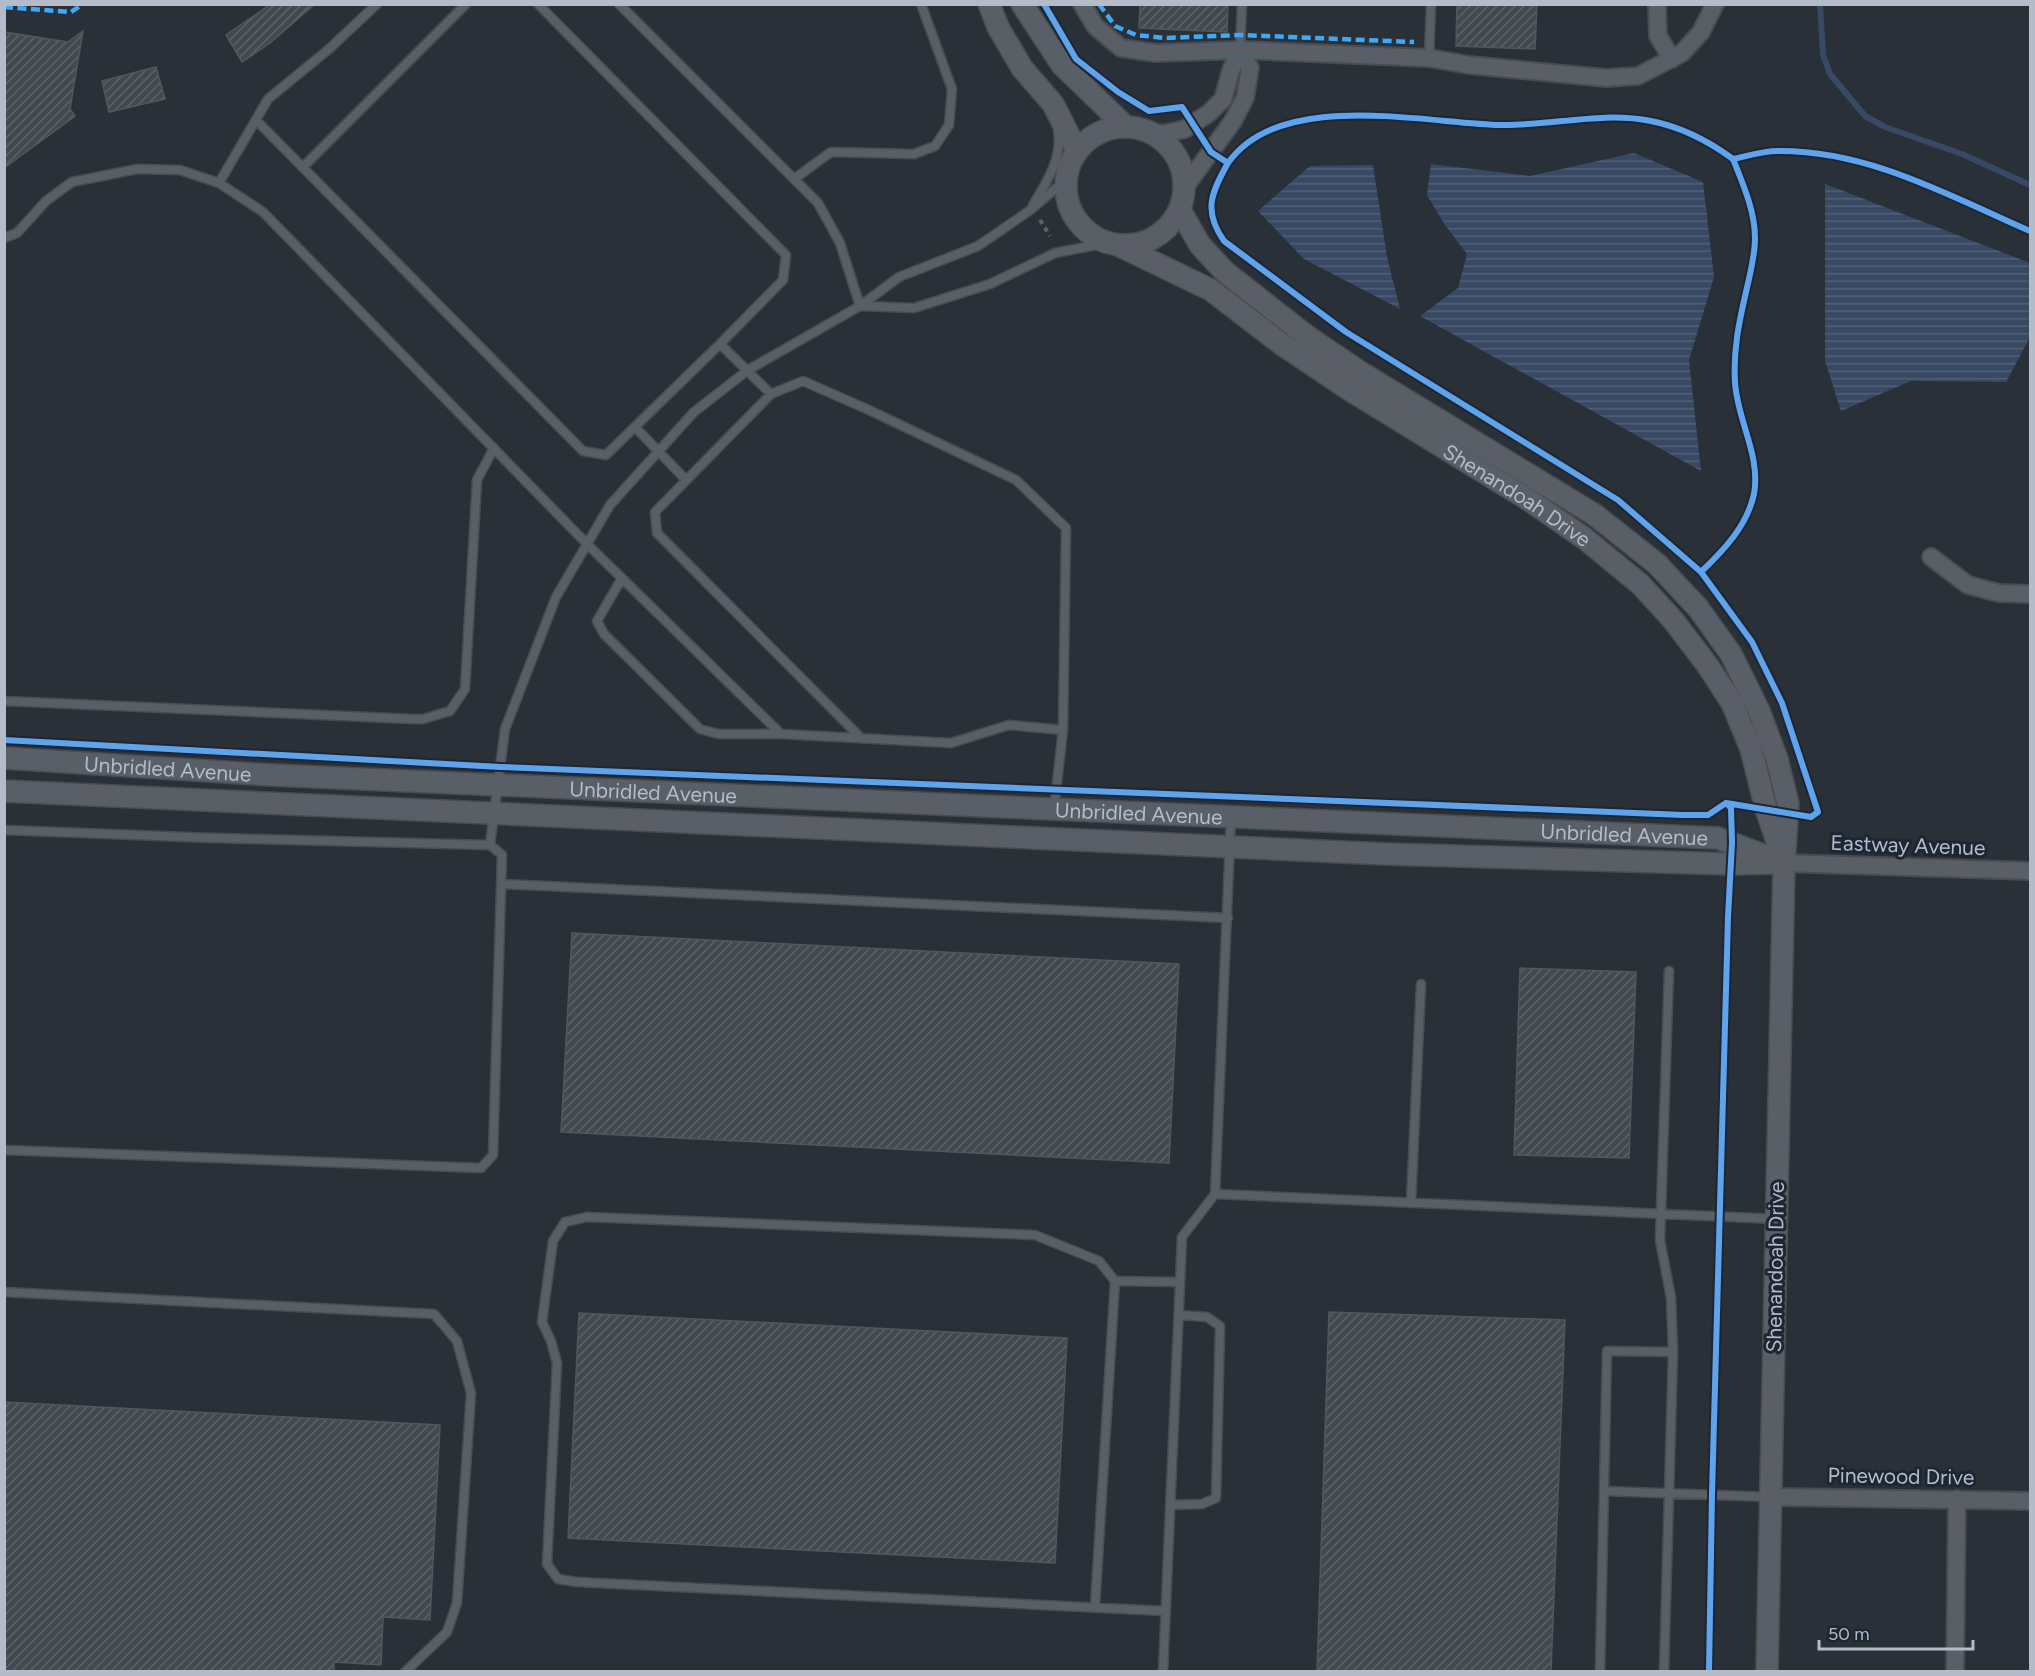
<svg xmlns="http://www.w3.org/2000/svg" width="2035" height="1676" viewBox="0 0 2035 1676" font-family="Figtree,sans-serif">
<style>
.water{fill:url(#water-rules)}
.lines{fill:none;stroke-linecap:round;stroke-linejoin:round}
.stream{stroke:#384963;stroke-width:6}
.building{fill:url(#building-hatch);stroke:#52575f;stroke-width:1.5}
.service-casing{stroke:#484c53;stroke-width:11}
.minor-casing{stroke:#484c53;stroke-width:20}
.tertiary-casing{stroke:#484c53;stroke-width:24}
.path{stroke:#5d636a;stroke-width:4;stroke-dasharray:4.5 4.5;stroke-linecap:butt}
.service{stroke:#5a5e66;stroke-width:8}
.minor{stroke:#5a5e66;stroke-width:16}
.tertiary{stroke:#5a5e66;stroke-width:21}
.quiet{stroke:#3fa9f5;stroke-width:4.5;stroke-dasharray:9 4.5;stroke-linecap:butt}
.cycleway-casing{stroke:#1d2633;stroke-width:10}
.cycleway{stroke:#60a3ed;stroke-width:6}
.labels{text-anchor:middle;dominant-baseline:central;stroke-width:6;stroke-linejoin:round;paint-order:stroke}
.street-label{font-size:21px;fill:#b4bcc9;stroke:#1d2633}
</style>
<defs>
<pattern id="water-rules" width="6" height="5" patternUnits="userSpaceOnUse" patternTransform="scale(1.5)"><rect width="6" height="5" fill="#384963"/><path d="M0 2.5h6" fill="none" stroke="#526178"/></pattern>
<pattern id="building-hatch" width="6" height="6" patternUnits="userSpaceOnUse" patternTransform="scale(1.5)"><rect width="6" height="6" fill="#444950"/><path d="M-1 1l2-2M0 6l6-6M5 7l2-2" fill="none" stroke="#5d6168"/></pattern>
</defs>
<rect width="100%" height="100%" fill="#2a3038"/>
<path class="water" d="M1634 153 1703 182 1714 277 1689 360 1701 471 1420 316 1458 288 1467 254 1445 225 1427 195 1431 164 1530 176Z
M1373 165 1387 257 1400 309 1304 259 1258 211 1310 166Z
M1825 184 2030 263V337L2006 382 1911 381 1841 411 1825 361Z"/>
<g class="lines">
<path class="stream" d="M1820 4 1823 55 1830 74 1865 116 1885 127 1962 154 2030 185"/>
</g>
<path class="building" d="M271 4H315L270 43 242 62 226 35Z
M1140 4H1228L1227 32 1139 28Z
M1457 4H1537L1535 49 1456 46Z
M83 31 70 109 75 116 4 168V32L68 42Z
M156 67 165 99 109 112 102 81Z
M572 933 1179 964 1169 1163 561 1132Z
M1520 968 1636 972 1629 1158 1514 1155Z
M1329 1312 1565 1320 1551 1671H1317Z
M579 1313 1067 1338 1055 1563 568 1538Z
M4 1402 440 1425 430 1620 383 1617 381 1665 334 1662V1671H4Z"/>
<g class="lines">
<defs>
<path id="service" d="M619 4 818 203 840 243 860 306
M1240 50 1242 4
M1429 58 1431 4
M256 120 583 451 606 455 720 344 783 280 786 255 538 4
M303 167 466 4
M794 179 831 152 914 154 935 146 949 125 952 89 921 4
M219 183 263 212 587 544 781 734
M1033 205C1046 183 1063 158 1058 131
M4 238 17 233 46 201 72 182 137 169 180 170 219 183 268 99 329 49 377 4
M861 306 914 308 990 284 1055 253 1107 243
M720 344 771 394
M635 427 686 480
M622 578 597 621 604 634 700 729 718 734H781L951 743 1009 725 1063 730
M4 701 412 719H423L450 711 465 689 477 480 494 448
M861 738 657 533 655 512 771 394 803 381 869 410 1016 480 1066 528 1063 730 1054 809
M4 830 213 838 490 845 502 855 493 1155 481 1168 4 1150
M490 845 505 729 556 597 610 505 694 412 748 370 860 306 899 277 978 246 1029 211 1067 179
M501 884 1228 918
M1669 971 1660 1240 1671 1298 1673 1352
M1215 1194 1231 817
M1411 1203 1421 984
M4 1292 434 1314 457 1341 471 1393 457 1603 447 1632 405 1672
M1604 1491 1770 1497
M1170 1505 1202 1504 1216 1498 1220 1326 1207 1317 1179 1315
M1095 1607 1115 1281
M1165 1611 577 1582 558 1579 547 1564 557 1363 551 1341 542 1322 553 1241 565 1222 587 1217 1035 1235 1099 1261 1115 1281 1180 1282
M1163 1672 1182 1237 1215 1194 1776 1219
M1600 1672 1607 1351 1673 1352 1664 1672"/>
<path id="minor" d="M1082 4 1095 26 1121 48 1156 53 1240 50 1429 58 1469 65 1606 78 1638 76 1682 53 1701 32 1715 4
M1657 4 1658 36 1672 59
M1150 132 1164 134 1185 129 1209 113 1223 99 1231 70 1240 50
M1185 187 1233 121 1245 98 1250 68 1240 50
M1931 557 1968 585 1999 593 2030 594
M1784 863 2030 871
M1770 1497 2030 1501
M1955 1672 1957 1499"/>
<g id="tertiary">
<path d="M989 4 998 27 1022 68 1053 104 1077 151"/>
<path d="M1022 4 1062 65 1126 127"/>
<circle cx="1125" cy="186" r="59"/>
<path d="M1180 210 1200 245 1225 272 1308 337 1360 372 1595 515 1657 564 1698 608 1731 654 1759 711 1777 759 1788 804 1784 863 1767 1672"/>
<path id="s1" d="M1120 246 1211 290 1280 343 1350 390 1526 498 1584 538 1640 584 1673 620 1708 666 1732 703 1751 749 1766 809 1781 853"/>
<path id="s2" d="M4 758 271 775 1718 838 1784 863"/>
<path d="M4 791 1386 854 1731 864 1774 863"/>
</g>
</defs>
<use href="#service" class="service-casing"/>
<use href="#minor" class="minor-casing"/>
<use href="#tertiary" class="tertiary-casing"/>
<path class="path" d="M1040 220 1050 236"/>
<use href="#service" class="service"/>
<use href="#minor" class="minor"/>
<use href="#tertiary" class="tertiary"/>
<path class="quiet" d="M1099 4 1115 26 1136 35 1165 38 1241 35 1414 42
M4 7 71 12 83 4"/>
<defs>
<path id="cycleway" d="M1228 163C1280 89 1423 123 1501 125 1551 126 1602 111 1651 121 1682 127 1707 140 1733 159 1747 156 1763 151 1778 151 1868 150 1950 196 2030 231
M1701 572C1724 550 1747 526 1754 494 1761 455 1737 420 1735 382 1733 351 1739 322 1746 292 1750 274 1755 256 1755 238 1755 211 1743 184 1733 159
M4 740 501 767 1683 815H1708L1726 803 1811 817 1818 812 1782 703 1752 642 1701 572 1618 500 1346 332 1224 241C1203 211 1211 193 1228 163L1211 152 1182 107 1149 111 1118 92 1076 59 1044 4
M1709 1672 1712 1494 1728 917 1732 843 1731 808 1726 803"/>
</defs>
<use href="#cycleway" class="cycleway-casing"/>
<use href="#cycleway" class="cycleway"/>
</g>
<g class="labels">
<g class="street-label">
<text stroke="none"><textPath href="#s1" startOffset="470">Shenandoah Drive</textPath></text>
<text stroke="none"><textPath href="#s2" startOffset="164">Unbridled Avenue</textPath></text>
<text stroke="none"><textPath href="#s2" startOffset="650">Unbridled Avenue</textPath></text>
<text stroke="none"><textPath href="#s2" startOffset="1136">Unbridled Avenue</textPath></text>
<text stroke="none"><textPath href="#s2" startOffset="1622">Unbridled Avenue</textPath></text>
<text transform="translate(1908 845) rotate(2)">Eastway Avenue</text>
<text transform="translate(1775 1267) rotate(-89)">Shenandoah Drive</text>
<text transform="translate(1901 1476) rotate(1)">Pinewood Drive</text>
</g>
</g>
<rect width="2035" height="1676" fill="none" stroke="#b4bcc9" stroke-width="12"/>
<path d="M1819 1640v9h154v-9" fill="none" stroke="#b4bcc9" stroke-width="3"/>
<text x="1828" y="1640" font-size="18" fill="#b4bcc9" stroke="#1d2633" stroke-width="4.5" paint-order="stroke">50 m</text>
</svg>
